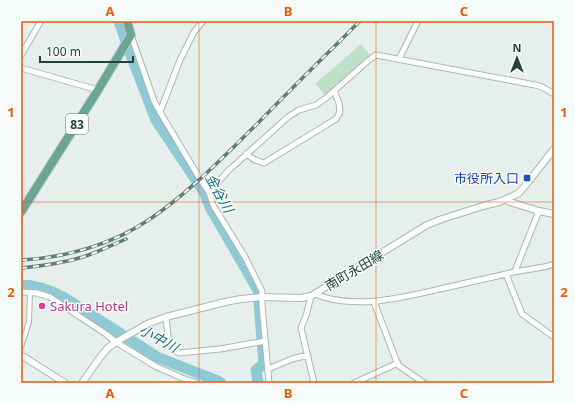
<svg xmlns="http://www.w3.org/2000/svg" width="575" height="404" viewBox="0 0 575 404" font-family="'Noto Sans','Noto Sans JP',sans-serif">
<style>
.green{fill:#bfe0c8}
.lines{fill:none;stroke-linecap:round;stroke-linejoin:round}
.river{stroke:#8ec9d4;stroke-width:11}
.pedestrian-casing{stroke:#a8b8b2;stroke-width:6}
.minor-casing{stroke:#a8b8b2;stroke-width:7}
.tertiary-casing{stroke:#a8b8b2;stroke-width:8}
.primary-casing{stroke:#c2cac8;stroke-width:10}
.pedestrian{stroke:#fff;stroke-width:4}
.minor{stroke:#fff;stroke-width:5}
.tertiary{stroke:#fff;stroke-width:6}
.primary{stroke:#6aa596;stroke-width:8}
.rail-casing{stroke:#5f7d75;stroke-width:3.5}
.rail{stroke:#f7fbf9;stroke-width:2;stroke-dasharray:6;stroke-linecap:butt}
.grid{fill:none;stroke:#e8590c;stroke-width:1;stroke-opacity:0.55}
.transit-dot{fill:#1a4fb4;stroke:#f7fbf9;stroke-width:1.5}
.hotel-dot{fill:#d1479c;stroke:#f7fbf9;stroke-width:1.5}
.labels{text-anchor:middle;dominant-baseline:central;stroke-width:3;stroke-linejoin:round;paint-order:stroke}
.shield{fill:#f7fbf9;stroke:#637a73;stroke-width:1}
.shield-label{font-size:12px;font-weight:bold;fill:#24423a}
.transit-label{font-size:13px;fill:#164399;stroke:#f7fbf9;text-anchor:end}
.street-label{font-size:13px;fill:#24423a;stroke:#f7fbf9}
.hotel-label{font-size:13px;fill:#b23c85;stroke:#f7fbf9;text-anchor:start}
.water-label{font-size:14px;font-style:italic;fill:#1c6f80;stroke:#f7fbf9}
.neatline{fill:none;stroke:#e8590c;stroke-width:1.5}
.grid-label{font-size:13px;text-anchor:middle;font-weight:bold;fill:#e8590c}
</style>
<rect width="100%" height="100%" fill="#e6efeb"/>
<path class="green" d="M361 44 370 55 325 95 315 84Z"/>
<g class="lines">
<path class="river" d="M119 21 129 50 156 120 204 192 210 207 258 290 264 364 256 370 258 383
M21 285C36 285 49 290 63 297L157 357 218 381 221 383"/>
<defs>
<path id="pedestrian" d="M21 347 29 322 30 292"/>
<path id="minor" d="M131 35 154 101 160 112 200 179 209 192 213 205 245 257 262 291V305L269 383
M21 55 41 21
M399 59 418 21
M21 68 98 90
M160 112 180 60 194 32 203 21
M246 154 255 160 264 163 336 119 340 112 339 103 334 91
M209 192 229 170 288 117 299 110 316 105 326 98 369 60 376 55 535 85 542 87 554 94
M515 271 539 211
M506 274 522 314 554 337
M21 292 37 293 50 297 106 334 116 342 155 366 182 378 197 383
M315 294C352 310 402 298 440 289 462 284 484 279 506 274 522 269 538 270 554 264
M311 296 306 316 301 328 314 383
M374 302 398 365 424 383
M166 317C168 329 166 348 179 353L220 349 265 341
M268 369 292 359 308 355
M354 383 398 363"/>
<path id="tertiary" d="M506 200 510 202 539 211 554 214
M21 355 65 383
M82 383 101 356 108 348 116 342 147 324 166 317 225 302 241 299 262 297 301 298 311 296 427 225 442 219 483 206 499 202 515 195 519 193 529 181 554 149"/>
<path id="primary" d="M21 212 98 90 131 35 127 21"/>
</defs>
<use href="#pedestrian" class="pedestrian-casing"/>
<use href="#minor" class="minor-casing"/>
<use href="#tertiary" class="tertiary-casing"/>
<use href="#primary" class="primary-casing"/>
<use href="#pedestrian" class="pedestrian"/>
<use href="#minor" class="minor"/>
<use href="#tertiary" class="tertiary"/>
<use href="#primary" class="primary"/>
<defs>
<path id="rail" d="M21 260C65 258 114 244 150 219 190 192 224 156 259 122 292 88 326 55 360 21
M21 268C42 266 63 263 83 257 98 252 112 245 126 239"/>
</defs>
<use href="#rail" class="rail-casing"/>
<use href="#rail" class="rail"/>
</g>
<path class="grid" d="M199 21V383M376 21V383M21 202H554"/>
<rect class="transit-dot" x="523" y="174" width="8" height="8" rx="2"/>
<circle class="hotel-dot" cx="42" cy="306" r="4"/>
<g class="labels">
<rect class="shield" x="66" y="114" width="22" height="20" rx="3"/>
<g class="shield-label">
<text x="77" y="124">83</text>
</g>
<g class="transit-label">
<text x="519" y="178">市役所入口</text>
</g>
<g class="street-label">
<text transform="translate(354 270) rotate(-31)">南町永田線</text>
</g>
<g class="hotel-label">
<text x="50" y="306">Sakura Hotel</text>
</g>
<g class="water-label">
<text transform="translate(220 193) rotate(61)">金谷川</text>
<text transform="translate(159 338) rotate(29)">小中川</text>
</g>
</g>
<rect width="575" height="404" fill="none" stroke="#f7fbf9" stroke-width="44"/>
<g transform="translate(517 58)" stroke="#f7fbf9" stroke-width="3" paint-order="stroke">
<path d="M0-3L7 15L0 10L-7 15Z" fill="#24423a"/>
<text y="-6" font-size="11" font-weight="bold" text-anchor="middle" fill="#24423a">N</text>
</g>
<path d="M40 56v6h93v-6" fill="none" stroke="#24423a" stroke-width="2"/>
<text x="46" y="56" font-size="12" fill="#24423a" stroke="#f7fbf9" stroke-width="3" paint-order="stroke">100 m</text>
<rect x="22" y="22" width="531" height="360" class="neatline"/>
<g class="grid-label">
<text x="110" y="16">A</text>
<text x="288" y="16">B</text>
<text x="464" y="16">C</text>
<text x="11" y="117">1</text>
<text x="564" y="117">1</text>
<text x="11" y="297">2</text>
<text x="564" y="297">2</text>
<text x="110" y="398">A</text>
<text x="288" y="398">B</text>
<text x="464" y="398">C</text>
</g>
</svg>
